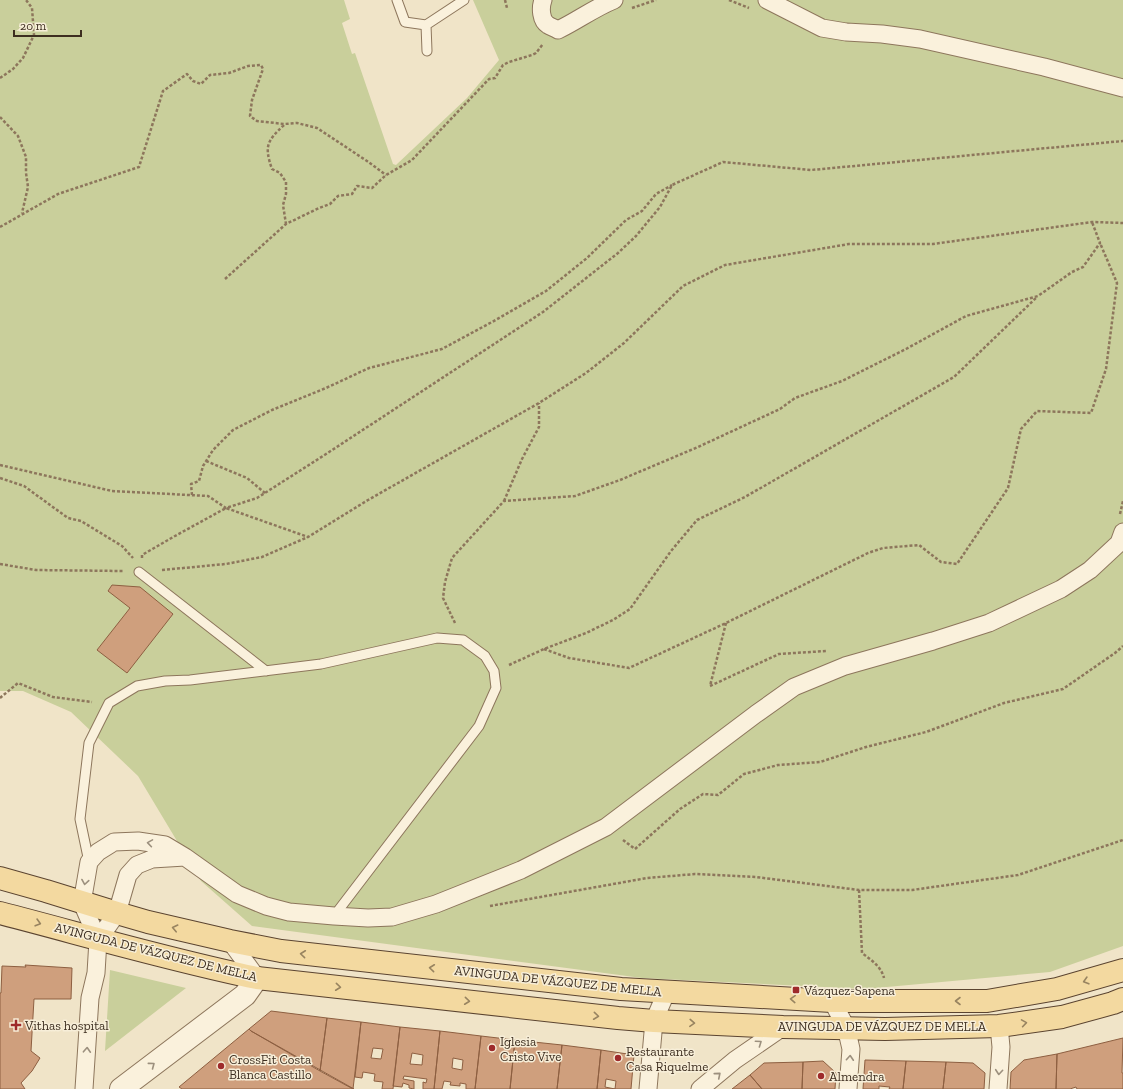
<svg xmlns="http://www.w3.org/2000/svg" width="1123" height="1089" viewBox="0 0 1123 1089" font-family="'Zilla Slab',serif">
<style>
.green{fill:#c9cf9b}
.building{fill:#cf9f7d;stroke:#8d5f41;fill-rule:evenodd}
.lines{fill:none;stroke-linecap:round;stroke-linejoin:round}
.service-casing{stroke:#8d765c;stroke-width:11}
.minor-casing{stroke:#8d765c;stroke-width:19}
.tertiary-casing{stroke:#8d765c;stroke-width:24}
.primary-casing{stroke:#5b4430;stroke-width:24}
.path{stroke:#8d765c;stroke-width:2.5;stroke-dasharray:3 2;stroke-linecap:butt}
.service{stroke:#faf1dc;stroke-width:9}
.minor{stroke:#faf1dc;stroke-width:17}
.tertiary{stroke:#faf1dc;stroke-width:22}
.primary{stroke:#f3d9a0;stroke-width:22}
.oneway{stroke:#9c907e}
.oneway2{stroke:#988460}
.poi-dot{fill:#9e2a2b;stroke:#f7eed8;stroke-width:1.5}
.labels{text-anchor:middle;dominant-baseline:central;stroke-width:3;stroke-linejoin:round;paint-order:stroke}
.street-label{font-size:13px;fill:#3d2e20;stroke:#f7eed8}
.poi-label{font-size:13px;fill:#3d2e20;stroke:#f7eed8;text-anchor:start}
</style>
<rect width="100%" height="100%" fill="#f0e4c8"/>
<path class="green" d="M0 0H344L350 19 342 23 352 54 355 53 393 164 396 165 467 98 499 60 473 0H1123V946L1050 972 865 989 642 978 252 926 201 881 138 776 71 712 23 691H0Z
M110 970 186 988 105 1051Z"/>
<path class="building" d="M112 585 140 587 173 614 127 673 97 650 130 608 108 591Z
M25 965 72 968 71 999H34L31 1051 40 1058 32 1071 21 1083 25 1089H0V993H1L2 966 26 967Z
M271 1011 327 1018 320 1071 251 1031 249 1029Z
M327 1018 361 1022 353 1089 320 1071Z
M361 1022 400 1027 393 1089H382L383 1082 374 1081 375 1074 363 1072 362 1078 355 1077ZM373 1048 383 1049 381 1059 371 1058Z
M400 1027 440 1031 434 1089H423V1082L426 1083 427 1079 404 1076 403 1079 414 1081V1089L409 1088V1085L403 1083 402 1087 393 1086ZM412 1053 423 1055 422 1065 410 1064Z
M249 1029 251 1031 354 1089H182L179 1087Z
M440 1031 481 1036 475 1089H466V1084L460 1083V1086L450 1085 451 1082 444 1081 442 1089H434ZM453 1058 463 1060 462 1070 452 1068Z
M481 1036 515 1040 510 1089H475Z
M1123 1038 1122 1073H1123V1089H1077L1076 1087 1070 1089H1056L1057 1054Z
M515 1040 562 1045 557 1089H510Z
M562 1045 601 1050 597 1089H557Z
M601 1050 634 1055 631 1089H597ZM606 1079 616 1081 615 1089 605 1087Z
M1057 1054 1056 1089H1010L1011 1072 1024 1060Z
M865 1060 906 1061 903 1089H889L890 1087 879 1086V1089H863Z
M823 1061 836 1073 835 1089H802L803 1062Z
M906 1061 946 1062 943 1089H903Z
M803 1062 802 1089H762L750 1075 764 1063Z
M946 1062 973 1063 985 1073 984 1089H943Z
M750 1075 762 1089H732Z"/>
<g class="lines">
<defs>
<path id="service" d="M397 0 405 22 426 25 464 0
M426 25 427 51
M139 572 266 671
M89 862 80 819 89 743 109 703 137 686 165 681 190 680 321 664 437 638 463 640 485 656 494 671 496 688 479 726 334 916"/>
<path id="minor" d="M543 0C540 8 541 21 548 25 551 27 555 28 558 30 577 21 594 8 614 0
M767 0 822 28 846 32 882 34 920 39 1044 67 1123 88
M98 940 117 913 128 875 137 865 152 859 185 857
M230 941 257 978
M832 1001 846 1027 851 1049 848 1089
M84 1089 90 998 96 973 98 940 82 903 89 862 98 852 114 842 138 841 165 845 185 857 237 894 266 906 289 912 334 916 368 918 392 917 436 904 521 870 606 827 756 714 794 687 845 666 933 641 989 623 1061 589 1090 570 1119 543 1123 532
M648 1089 654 1021 666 993
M700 1089 735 1060 783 1027
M998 1089 1001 1047 999 1026"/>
<path id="tertiary" d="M121 1089 245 995 257 978"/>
<path id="primary" d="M0 878 46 891 117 913 148 922 230 941 281 951 621 989 832 1001H987L1057 989 1123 970
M0 913C85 935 170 960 257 978L618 1018 654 1021 783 1027 885 1029 999 1026 1062 1017 1113 1003 1123 999"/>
</defs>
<use href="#service" class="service-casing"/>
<use href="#minor" class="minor-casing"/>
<use href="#tertiary" class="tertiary-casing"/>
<use href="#primary" class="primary-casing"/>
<path class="path" d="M505 0 507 8
M729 0 749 8
M632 8 656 0
M0 78 13 69 23 58 34 35 32 8 26 0
M0 117 18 136 26 157V173L28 187 22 213
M284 125C267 141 264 146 272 169L280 173 286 182V194L283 205 286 224
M0 227 58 194 139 167 163 91 187 74 193 81 201 84 210 75 229 73 248 66 261 65 263 69 252 100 250 116 257 121 284 124 297 123 317 128 367 161 386 175
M225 279 286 224 319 208 330 204 338 196 352 194 357 186 372 188 386 175 412 160 489 79 495 78 503 65 509 62 532 55 536 53 543 44
M206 461 247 478 265 493
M0 465 112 491 208 496 226 508 257 498 323 456 543 312 618 253 636 236 660 207 672 185 723 162 811 170 1123 141
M0 478 24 486 68 518 81 521 122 546 133 558
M192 495 191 484 199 481 203 466 213 450 233 430 272 410 326 388 369 368 442 349 492 322 546 291 587 258 626 220 642 211 656 194 672 185
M504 501 522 459 539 427V403
M1120 514 1123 501
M142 558V555L175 536 226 508 308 537
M0 564 36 570 123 571
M162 570 226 564 262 557 308 537 368 500 539 403 586 373 624 343 683 286 725 265 849 244H933L1092 222 1123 223
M455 623 443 598 445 582 452 558 504 501 575 496 620 480 698 447 780 409 795 398 842 381 906 349 966 316 1038 296 1072 272 1083 267 1100 243 1092 222
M726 623 710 686 779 654 826 651
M544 649 569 658 629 668 726 623 868 553 883 548 919 545 941 562 957 564 1008 488 1021 429 1037 411 1091 413 1106 369 1117 283 1100 243
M509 665 544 649 586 633 613 620 630 609 671 551 697 520 745 497 954 377 1037 297
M0 698 18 683 53 697 92 702
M623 840 635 849 680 809 703 794 718 795 744 774 778 765 820 762 866 747 926 732 1004 703 1063 689 1115 653 1123 646
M859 890 862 953C871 960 881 966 884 978
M490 906 647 878 695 874 756 877 859 890H912L1018 875 1123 840"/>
<use href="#service" class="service"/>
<use href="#minor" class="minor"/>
<use href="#tertiary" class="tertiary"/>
<use href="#primary" class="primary"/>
</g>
<defs><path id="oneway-chevron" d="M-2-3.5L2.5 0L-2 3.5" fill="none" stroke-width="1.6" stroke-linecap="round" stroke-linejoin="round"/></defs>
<g class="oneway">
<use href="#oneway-chevron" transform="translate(150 843) rotate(-171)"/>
<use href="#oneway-chevron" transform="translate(85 882) rotate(99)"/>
<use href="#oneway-chevron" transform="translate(759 1043) rotate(-35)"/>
<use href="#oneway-chevron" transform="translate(87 1050) rotate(-87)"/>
<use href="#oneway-chevron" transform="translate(850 1058) rotate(-86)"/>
<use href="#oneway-chevron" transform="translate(152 1065) rotate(-37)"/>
<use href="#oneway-chevron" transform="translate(999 1072) rotate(95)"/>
<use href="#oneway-chevron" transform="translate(718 1075) rotate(-40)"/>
</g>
<g class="oneway2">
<use href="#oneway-chevron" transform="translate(38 923) rotate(16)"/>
<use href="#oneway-chevron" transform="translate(175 928) rotate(-167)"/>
<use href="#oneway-chevron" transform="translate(303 954) rotate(-174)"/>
<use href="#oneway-chevron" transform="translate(432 968) rotate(-174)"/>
<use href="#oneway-chevron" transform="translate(1086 981) rotate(164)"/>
<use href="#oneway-chevron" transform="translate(338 987) rotate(6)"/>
<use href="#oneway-chevron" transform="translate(793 999) rotate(-177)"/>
<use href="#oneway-chevron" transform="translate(467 1001) rotate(6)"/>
<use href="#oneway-chevron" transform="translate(958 1001) rotate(-180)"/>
<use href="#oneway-chevron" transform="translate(596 1016) rotate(6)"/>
<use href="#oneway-chevron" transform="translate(692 1023) rotate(3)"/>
<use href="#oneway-chevron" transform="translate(1024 1023) rotate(-9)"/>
</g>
<g class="poi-dot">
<rect x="792" y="986" width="8" height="8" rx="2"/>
<path d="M14 1019h4v4h4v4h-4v4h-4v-4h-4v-4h4z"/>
<circle cx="492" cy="1048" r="4"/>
<circle cx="618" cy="1058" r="4"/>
<circle cx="221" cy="1066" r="4"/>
<circle cx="821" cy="1076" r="4"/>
</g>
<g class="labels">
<g class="street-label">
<text transform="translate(156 952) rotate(14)">AVINGUDA DE VÁZQUEZ DE MELLA</text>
<text transform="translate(558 981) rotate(6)">AVINGUDA DE VÁZQUEZ DE MELLA</text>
<text x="882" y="1026">AVINGUDA DE VÁZQUEZ DE MELLA</text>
</g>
<g class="poi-label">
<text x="804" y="990">Vázquez-Sapena</text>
<text x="25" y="1025">Vithas hospital</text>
<text x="500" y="1041">Iglesia<tspan x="500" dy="15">Cristo Vive</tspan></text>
<text x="626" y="1051">Restaurante<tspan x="626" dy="15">Casa Riquelme</tspan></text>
<text x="229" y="1059">CrossFit Costa<tspan x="229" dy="15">Blanca Castillo</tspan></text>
<text x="829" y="1076">Almendra</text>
</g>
</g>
<path d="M14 30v6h67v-6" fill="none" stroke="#3d2e20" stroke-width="2"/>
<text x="20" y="30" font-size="12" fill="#3d2e20" stroke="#f7eed8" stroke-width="3" paint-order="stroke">20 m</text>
</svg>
